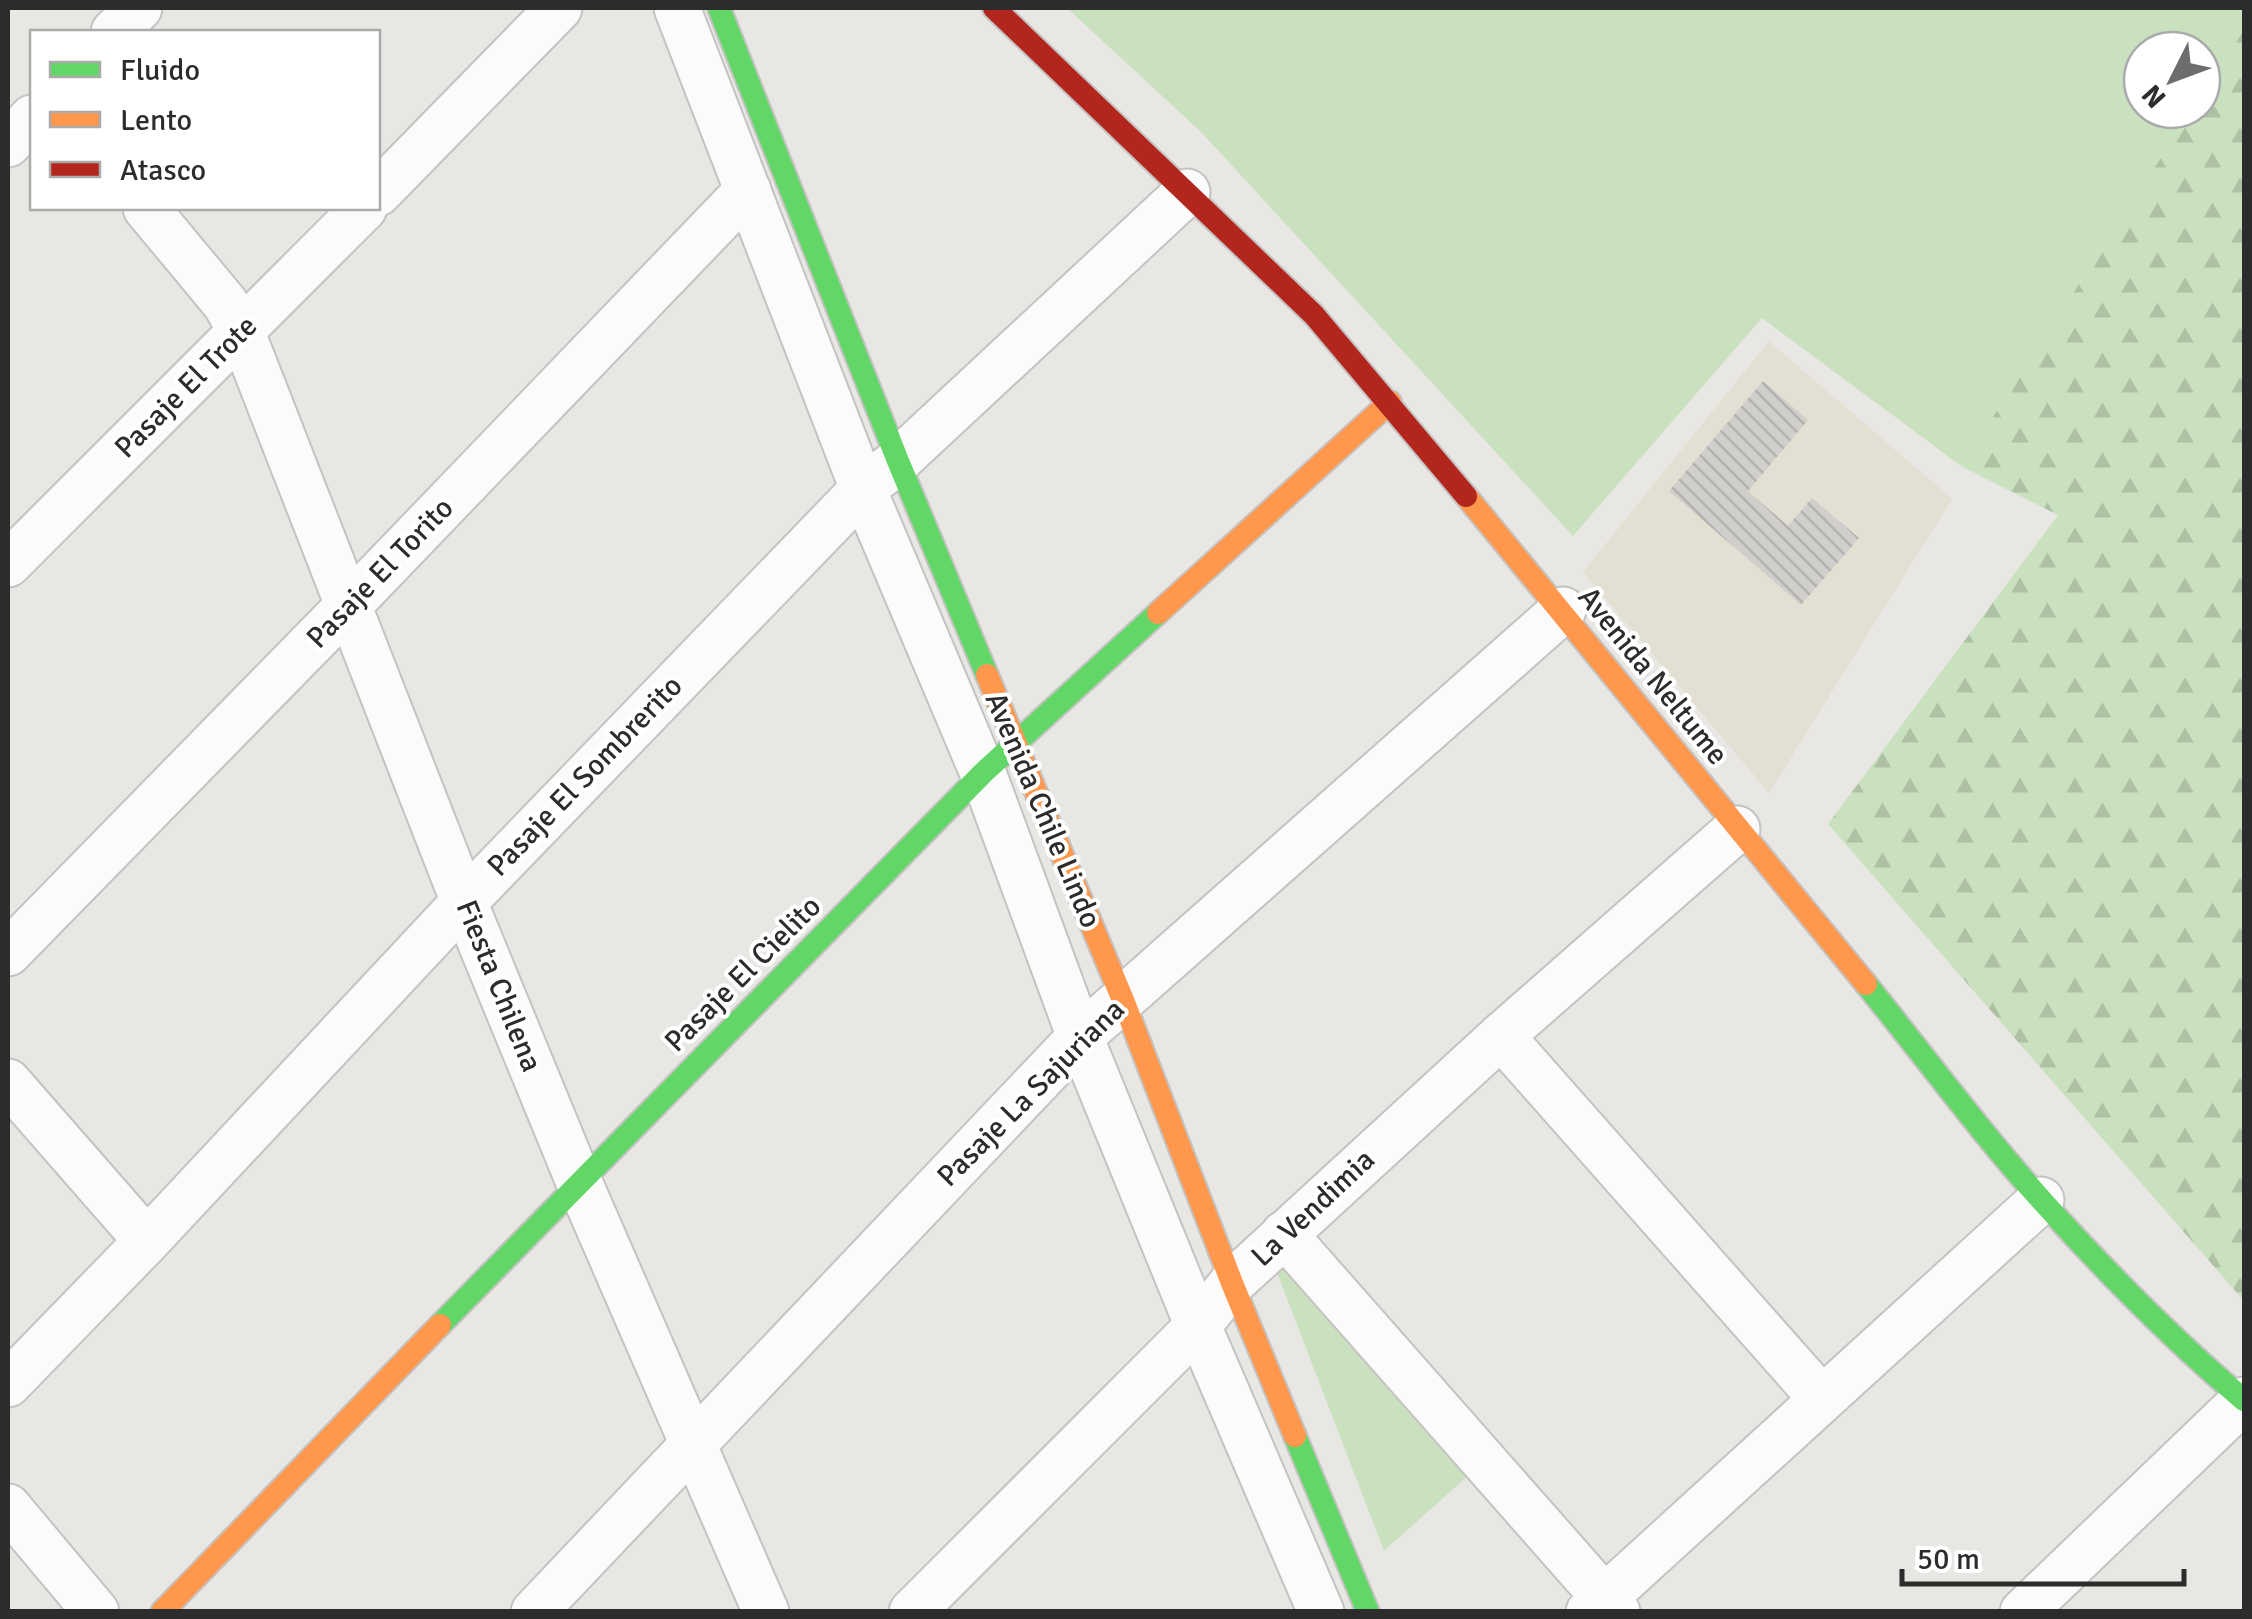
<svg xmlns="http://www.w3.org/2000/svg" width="2252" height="1619" viewBox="0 0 2252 1619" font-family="Signika,sans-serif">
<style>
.education{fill:#e3dfd2}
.grass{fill:#cae1c0}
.forest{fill:url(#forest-firs)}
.building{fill:url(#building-back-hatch)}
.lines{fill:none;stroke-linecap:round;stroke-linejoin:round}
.street-casing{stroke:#c4c3c2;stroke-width:49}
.fast-casing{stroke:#c4c3c2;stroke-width:26}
.slow-casing{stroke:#c4c3c2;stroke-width:26}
.jam-casing{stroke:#c4c3c2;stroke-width:26}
.street{stroke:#fcfbfb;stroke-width:45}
.fast{stroke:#63d668;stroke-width:22}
.slow{stroke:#ff974d;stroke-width:22}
.jam{stroke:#b3261e;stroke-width:22}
.labels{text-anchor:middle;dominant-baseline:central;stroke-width:8;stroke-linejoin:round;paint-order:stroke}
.street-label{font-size:30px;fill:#2c2c2c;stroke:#fff}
</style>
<defs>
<pattern id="forest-firs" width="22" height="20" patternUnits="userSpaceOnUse" patternTransform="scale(2.5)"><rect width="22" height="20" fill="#cae1c0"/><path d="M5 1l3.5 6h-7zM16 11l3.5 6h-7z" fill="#aec1a5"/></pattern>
<pattern id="building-back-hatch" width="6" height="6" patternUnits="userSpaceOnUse" patternTransform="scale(2.5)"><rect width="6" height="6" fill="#d1cfcc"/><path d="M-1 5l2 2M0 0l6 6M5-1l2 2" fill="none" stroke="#b4b2af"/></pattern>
</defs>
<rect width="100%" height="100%" fill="#e9e7e3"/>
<path class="education" d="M1769 341 1952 499 1769 793 1583 572Z"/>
<path class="grass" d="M1067 8H2244V30L2202 95V50H2142V110H2192L1961 466 1762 318 1573 536 1201 132Z
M1291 1251 1470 1474 1384 1551 1276 1270Z"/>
<path class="forest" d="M2244 30V1301L1828 824 2058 515 1961 466 2192 110H2202V95Z"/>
<path class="building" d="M1763 381 1808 420 1748 491 1788 526 1812 498 1859 538 1801 605 1669 491Z"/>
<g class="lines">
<defs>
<path id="street" d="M677 8 863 489 983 773 1080 1037 1198 1326 1321 1612
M114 32 139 8
M8 144 32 118
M378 193 559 8
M146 208 225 303 242 333 464 902 579 1182 766 1612
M8 564 364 208
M8 953 347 607 748 190
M1501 1036 1821 1398
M8 1082 147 1241
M1284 1234 1617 1612
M8 1384 147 1241 464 902 863 489 898 461 1187 192
M8 1507 96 1612
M534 1612 1080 1037 1563 610
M912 1612 1198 1326 1232 1283 1501 1036 1737 829
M1589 1612 2041 1200
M2023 1612 2244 1400"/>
<path id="fast" d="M719 8 898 461 987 675
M1866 984C1925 1057 1981 1133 2044 1203 2107 1273 2172 1339 2244 1400
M440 1325 983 773 1158 613
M1295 1436 1368 1612"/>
<path id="slow" d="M1466 496 1866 984
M1158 613 1390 402
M987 675 1123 1000 1232 1283 1295 1436
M162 1612 440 1325"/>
<path id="jam" d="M994 8 1314 315 1466 496"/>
</defs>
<use href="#street" class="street-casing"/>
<use href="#fast" class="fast-casing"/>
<use href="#slow" class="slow-casing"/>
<use href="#jam" class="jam-casing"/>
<use href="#street" class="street"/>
<use href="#fast" class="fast"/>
<use href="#slow" class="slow"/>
<use href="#jam" class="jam"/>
</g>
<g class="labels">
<g class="street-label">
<text transform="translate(186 387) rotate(-45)">Pasaje El Trote</text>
<text transform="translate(380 573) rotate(-46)">Pasaje El Torito</text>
<text transform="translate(1653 676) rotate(51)">Avenida Neltume</text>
<text transform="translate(585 776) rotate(-46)">Pasaje El Sombrerito</text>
<text transform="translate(1043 810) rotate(67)">Avenida Chile Lindo</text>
<text transform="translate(743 974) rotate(-45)">Pasaje El Cielito</text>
<text transform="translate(499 986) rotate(68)">Fiesta Chilena</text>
<text transform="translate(1031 1093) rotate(-45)">Pasaje La Sajuriana</text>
<text transform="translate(1313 1208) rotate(-43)">La Vendimia</text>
</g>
</g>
<rect width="2252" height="1619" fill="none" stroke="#2c2c2c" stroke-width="20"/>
<rect x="30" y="30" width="350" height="180" fill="#ffffff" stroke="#ababab" stroke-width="2.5"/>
<rect x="50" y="62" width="50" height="15" fill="#63d668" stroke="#ababab" stroke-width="2.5"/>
<text x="120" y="80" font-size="30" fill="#2c2c2c">Fluido</text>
<rect x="50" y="112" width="50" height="15" fill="#ff974d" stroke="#ababab" stroke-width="2.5"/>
<text x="120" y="130" font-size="30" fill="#2c2c2c">Lento</text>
<rect x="50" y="162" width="50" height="15" fill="#b3261e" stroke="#ababab" stroke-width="2.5"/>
<text x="120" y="180" font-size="30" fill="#2c2c2c">Atasco</text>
<g transform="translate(2172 80) rotate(228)"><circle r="48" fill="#ffffff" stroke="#ababab" stroke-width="2.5"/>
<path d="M0-8L18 38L0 25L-18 38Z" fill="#6e6d6c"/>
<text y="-15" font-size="28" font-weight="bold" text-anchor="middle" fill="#2c2c2c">N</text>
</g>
<path d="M1902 1569v15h282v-15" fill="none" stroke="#2c2c2c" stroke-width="5"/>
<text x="1917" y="1569" font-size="30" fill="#2c2c2c" stroke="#ffffff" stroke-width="8" paint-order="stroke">50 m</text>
</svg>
